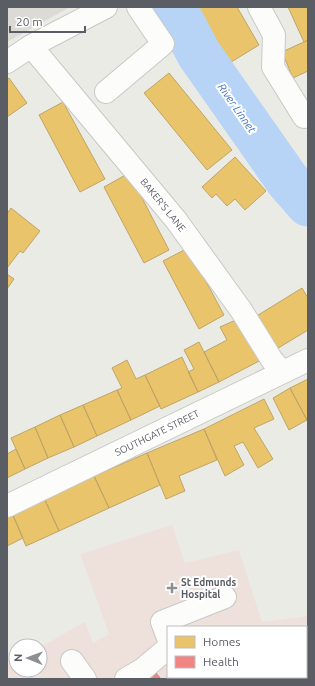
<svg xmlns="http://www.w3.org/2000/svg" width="315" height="686" viewBox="0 0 315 686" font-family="Ubuntu,sans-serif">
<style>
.industrial{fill:#dbdad5}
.medical{fill:#eee1dc;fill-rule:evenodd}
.homes{fill:#e9c46a;stroke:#bea568}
.health{fill:#f28482;stroke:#c57879}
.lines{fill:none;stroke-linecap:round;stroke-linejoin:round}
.river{stroke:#b7d4f7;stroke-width:45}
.minor-casing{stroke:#c8c9c7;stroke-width:24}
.minor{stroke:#fcfcfb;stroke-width:22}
.poi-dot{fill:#8d8f91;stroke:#fff;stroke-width:1.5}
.labels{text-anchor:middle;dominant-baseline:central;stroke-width:4;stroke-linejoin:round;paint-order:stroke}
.street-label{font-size:10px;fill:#5b5d64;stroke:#fff}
.poi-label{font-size:10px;font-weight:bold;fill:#5b5d64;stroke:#fff;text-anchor:start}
.water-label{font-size:11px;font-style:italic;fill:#4071c6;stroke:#fff}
</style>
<rect width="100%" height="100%" fill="#ebebe5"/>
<path class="industrial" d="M7 7H70L7 42Z"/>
<path class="medical" d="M172 525 185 563 239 550 262 622 308 616V679H7V665L16 660V670H40V647L85 622 93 643 109 634 80 554ZM168 627H306V677H168Z"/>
<path class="homes" d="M194 7H237L259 45 228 64Z
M288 7H308V40L304 42Z
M308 40V71L293 78 282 52Z
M169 73 232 150 207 170 144 93Z
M9 78 27 103 7 117V80Z
M63 102 105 179 80 192 39 115Z
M235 157 266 191 245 210 235 199 227 206 216 194 212 198 202 187Z
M129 173 169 250 144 263 104 187Z
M11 208 40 231 23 253 20 251 7 268V214Z
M188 248 224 315 199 329 163 261Z
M7 274 14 279 7 289Z
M302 288 308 298V330L275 350 255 317Z
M238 319 263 359 219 382 204 352 227 340 220 327Z
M199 342 219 382 198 392 188 372 194 369 184 350Z
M182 357 198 392 161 409 145 375Z
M127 360 136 379 145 375 160 406 131 420 117 390 122 388 112 368Z
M308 379V422L290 388Z
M290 388 307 420 289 430 273 398Z
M117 390 131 420 97 436 83 405Z
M264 399 274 419 254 428 273 459 258 468 243 442 234 446 244 465 225 476 204 429Z
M83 405 97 436 74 447 60 415Z
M60 415 74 447 48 458 35 427Z
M35 427 48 458 25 469 11 438Z
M204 429 217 460 179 476 185 491 166 499 147 453Z
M16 449 25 469 7 478V454Z
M147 453 160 485 109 508 94 476Z
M94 476 109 508 59 531 44 498Z
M44 498 59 531 26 546 12 513Z
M12 513 23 538 7 546V516Z"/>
<path class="health" d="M155 672 161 679H146Z"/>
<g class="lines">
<path class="river" d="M174 7 199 54 288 181 308 204"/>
<defs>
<path id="minor" d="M259 7 274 35 273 67 304 117 308 115
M31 46 176 220 241 310 272 360 282 372
M7 62 31 46 106 7
M106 92 163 44 138 7
M7 506 308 360
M168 638 162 622 225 597
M72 661 85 679
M206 677 208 679
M126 679 143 669 168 648"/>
</defs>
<use href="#minor" class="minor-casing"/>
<use href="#minor" class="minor"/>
</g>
<path class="poi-dot" d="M170 582h4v4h4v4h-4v4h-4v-4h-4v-4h4z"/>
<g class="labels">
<g class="street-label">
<text transform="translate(163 205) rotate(51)">BAKER'S LANE</text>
<text transform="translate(157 433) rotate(-26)">SOUTHGATE STREET</text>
</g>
<g class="poi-label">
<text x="181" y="582">St Edmunds<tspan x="181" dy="12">Hospital</tspan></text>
</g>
<g class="water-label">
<text transform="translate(237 108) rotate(55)">River Linnet</text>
</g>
</g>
<rect width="315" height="686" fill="none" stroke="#5b5d64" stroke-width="16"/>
<rect x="167" y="626" width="140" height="52" fill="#ffffff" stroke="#bdbec1"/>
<rect x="175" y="636" width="20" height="12" fill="#e9c46a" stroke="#bdbec1"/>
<text x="203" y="646" font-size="12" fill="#5b5d64">Homes</text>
<rect x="175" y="656" width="20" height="12" fill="#f28482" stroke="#bdbec1"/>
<text x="203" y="666" font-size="12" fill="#5b5d64">Health</text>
<g transform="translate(28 658) rotate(271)"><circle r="19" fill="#ffffff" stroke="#bdbec1"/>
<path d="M0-3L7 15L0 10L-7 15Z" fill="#8d8f91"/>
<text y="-6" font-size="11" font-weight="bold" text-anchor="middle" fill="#5b5d64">N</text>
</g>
<path d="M10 26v6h75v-6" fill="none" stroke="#5b5d64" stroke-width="2"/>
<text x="16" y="26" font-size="12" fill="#5b5d64" stroke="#ffffff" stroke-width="3" paint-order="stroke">20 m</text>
</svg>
